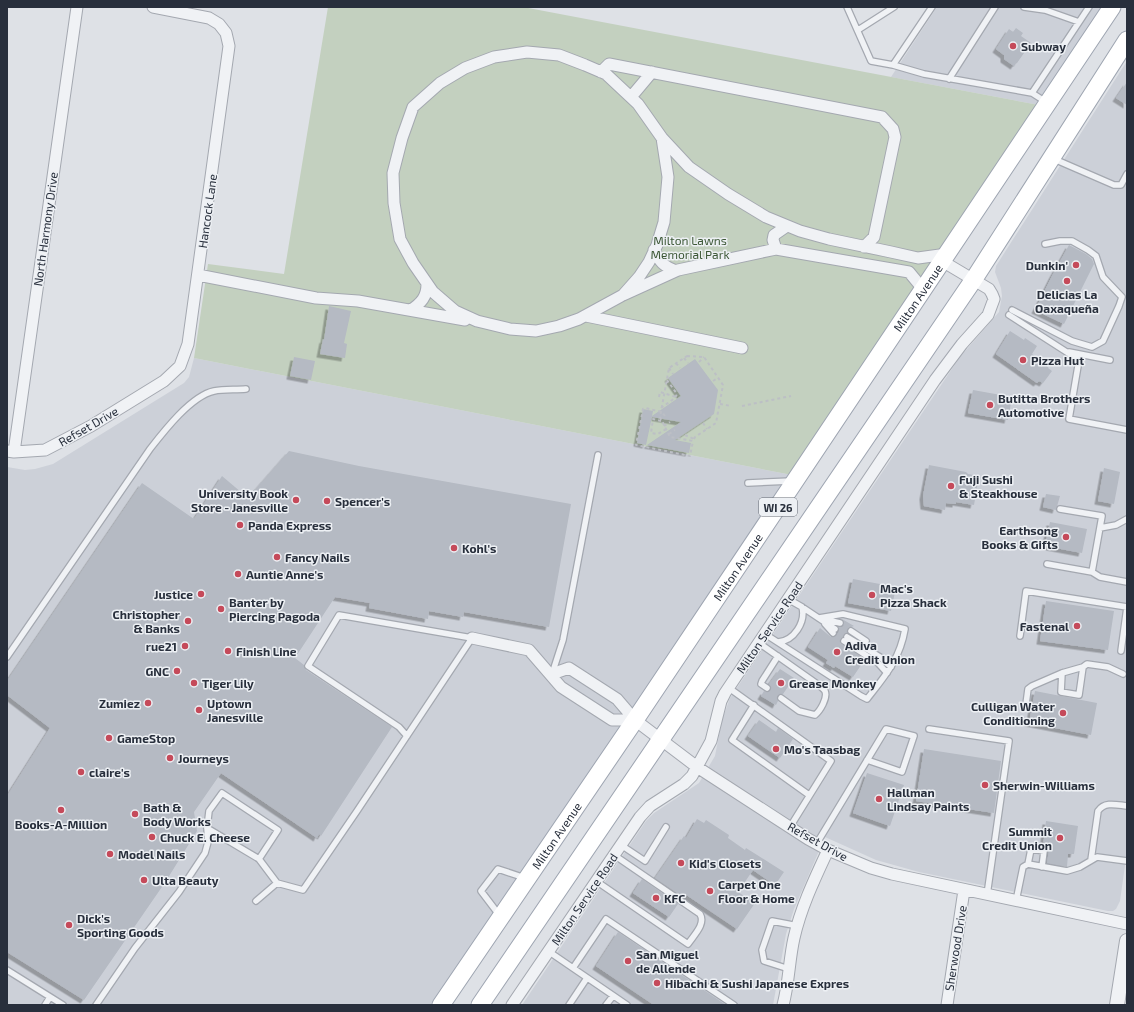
<svg xmlns="http://www.w3.org/2000/svg" width="1134" height="1012" viewBox="0 0 1134 1012" font-family="'Exo 2',sans-serif">
<style>
.built{fill:#ccd0d8}
.green{fill:#c3d0bf}
.building{fill:#b5bac3;filter:url(#shadow)}
.lines{fill:none;stroke-linecap:round;stroke-linejoin:round}
.service-casing{stroke:#a4a8b0;stroke-width:8}
.minor-casing{stroke:#a4a8b0;stroke-width:13}
.tertiary-casing{stroke:#a4a8b0;stroke-width:16}
.primary-casing{stroke:#9ea5b1;stroke-width:19}
.path{stroke:#bcbfc5;stroke-width:2;stroke-dasharray:3 3;stroke-linecap:butt}
.service{stroke:#f0f2f5;stroke-width:5.5}
.minor{stroke:#f0f2f5;stroke-width:11}
.tertiary{stroke:#f0f2f5;stroke-width:14}
.primary{stroke:#fff;stroke-width:17}
.poi-dot{fill:#c54a5a;stroke:#edf0f4;stroke-width:1.5}
.labels{text-anchor:middle;dominant-baseline:central;stroke-width:3;stroke-linejoin:round;paint-order:stroke}
.shield{fill:#edf0f4;stroke:#636973;stroke-width:1}
.shield-label{font-size:11px;font-weight:bold;fill:#282f3c}
.poi-label{font-size:12px;font-weight:bold;fill:#282f3c;stroke:#edf0f4;text-anchor:start}
.street-label{font-size:12px;fill:#282f3c;stroke:#edf0f4}
.park-label{font-size:12px;fill:#3c5736;stroke:#edf0f4}
</style>
<defs>
<filter id="shadow"><feDropShadow dx="-3.5" dy="3.5" stdDeviation="0" flood-color="#0004"/></filter>
</defs>
<rect width="100%" height="100%" fill="#dee1e6"/>
<path class="built" d="M937 7H1105L1039 105 891 77Z
M1127 61V851L1120 901 1116 909 1113 911H1108L919 872 876 860 825 837 794 909 786 934 773 1005H522L646 821 654 813 699 783 715 756 722 720 730 698 960 357 999 312 1002 296 1001 288 995 272 996 266Z
M194 358 792 475 433 1005H7V467L25 470 35 469 53 464 184 383 189 377Z"/>
<path class="green" d="M328 7H523L1039 105 792 475 194 358 208 264 284 274Z"/>
<path class="building" d="M1016 28 1023 33 1021 36 1031 43 1017 63H1016L1014 66 1004 59V55L996 49 1009 29 1013 32Z
M1127 82V105L1116 98Z
M1069 245 1086 254 1092 259 1094 264 1064 324 1035 310 1052 276Z
M329 306 351 311 344 343 347 344 345 358 320 354 323 339 324 340Z
M1010 331 1024 340 1025 338 1037 346 1032 354 1049 366 1048 368 1052 371 1043 383 1039 381 1037 383 996 354Z
M294 357 315 361 311 380 290 376Z
M695 359 718 390 714 414 675 440 691 443 689 453 647 445 681 422 652 417 646 445 637 443 643 409 653 411 652 416 681 396 668 378Z
M973 390 1012 397 1008 420 968 413Z
M289 451 359 466 571 504 549 627 464 612 463 617 429 611 428 619 369 608 370 603 335 597 295 658 304 665 306 670 392 727 321 836 319 834 317 838 221 773 194 812 197 831 166 881 84 1000 7 952V796L50 728 7 695V681L142 483 194 519 222 476 248 498Z
M929 465 966 472 968 474 979 476 974 505 956 502V504L946 503 945 510 924 506 923 496Z
M1104 468 1120 472 1114 504 1098 501Z
M1046 494 1060 496 1056 510 1043 507Z
M1050 522 1087 529 1082 553 1045 546Z
M853 579 896 587 891 611 848 603Z
M1046 601 1114 611 1108 650 1040 641Z
M842 619 854 626 848 628 847 633 845 634 840 639V643L865 659 853 677 835 666 834 668 826 663 828 660 808 647 820 628 831 637 836 636 839 631V627H842L844 624V621Z
M780 669 794 678 783 694H780L777 696 778 701 776 705 761 696 764 691 767 692 770 691 771 688 769 684Z
M1035 691 1097 703 1091 735 1029 723Z
M759 720 776 732 778 728 793 739 780 758 748 736Z
M924 749 1001 761 994 813 916 801Z
M867 773 904 785 890 826 853 813Z
M697 819 704 823 706 820 729 835 728 838 745 850 746 848 784 872 775 885 753 870 738 892 755 903 737 929 685 894 683 897 655 878 684 836 686 838Z
M1046 821 1078 826 1074 854H1068L1067 867 1047 863 1049 850 1046 847H1043Z
M642 879 678 904 669 917 633 893Z
M618 932 726 1005H654L596 966Z"/>
<g class="lines">
<defs>
<path id="service" d="M847 7 871 61 893 65 932 7
M1024 7 1045 10 1079 22
M858 30 894 7
M893 65 924 74 1032 93
M949 79 995 7
M1046 102 1032 93 1089 7
M1054 159 1114 185H1121L1127 174
M1012 310 1072 341 1092 347 1103 341 1119 306 1122 297 1103 277 1096 256 1088 250 1072 241H1060L1045 244
M1009 315 1079 360 1069 419 1127 430
M1069 352 1110 360
M748 483 791 481
M1060 509 1102 516 1092 572
M1100 528 1116 525 1127 519
M1047 564 1092 572 1100 577 1127 582
M788 599 802 607 835 629
M823 619 840 623
M825 624 833 633
M851 631 866 641 862 646
M765 634 861 696 867 699C885 676 900 659 905 629L843 614 819 618
M1020 636 1026 591 1127 607
M847 637 880 657 891 667
M844 641 878 663 887 673
M778 642C794 641 806 622 802 607
M759 643 820 686C822 688 824 689 825 691 828 698 820 711 815 715L799 711 781 698
M1121 651 1127 607
M7 657 150 449C164 431 191 396 214 391 224 389 235 390 246 389
M1083 667 1062 673 1061 692 1079 695 1083 667 1087 664 1108 667 1123 674
M552 674 563 640 598 455
M729 688 831 761 790 827
M767 688 761 684 762 681 778 656
M1026 704 1028 689 1032 686 1062 673
M754 705 732 740 809 795
M929 729 1009 741 987 895
M207 828 259 859 277 883
M817 843C840 805 863 767 886 729L914 736 902 772 867 760
M621 845 645 861 666 827
M1091 860 1098 811C1105 801 1117 805 1127 806
M1028 864 1031 849 1044 851 1042 867
M596 881 688 944C694 935 706 924 700 914L614 855
M256 901 277 883 303 890 357 811 472 638 339 615 308 666 399 727 407 736
M1016 901 1023 867 1028 864 1067 871 1080 867 1097 857 1127 861
M500 916 481 891 498 869 525 878
M548 951 627 1005
M573 968 606 919 734 1005
M789 969 764 961 762 950 772 921 798 926
M7 970 63 1005
M45 1005 50 997
M96 1005 135 948 179 892 205 853 208 842 207 828 209 811 222 793 278 830 259 859
M569 1005 587 978
M606 1005 613 996"/>
<path id="minor" d="M601 72 609 64 882 117 893 129 895 137 874 237 864 247
M631 97 652 72
M662 138 689 167 728 194 766 217 800 231 829 239 891 252 918 258 947 254
M776 249 773 240 774 235 787 226
M654 250C660 262 663 266 676 271
M198 275 316 298 358 301 465 320
M623 295 639 277 649 262 657 245 664 222 668 177 662 138 638 104 606 74 585 65 559 55 527 52 494 57 465 68 440 83 413 107 402 138 393 173 394 203 400 239 413 263 433 292 455 311 477 321 510 329 536 331 559 326 579 319 623 295 678 270 776 249 909 272 923 289
M411 310C421 303 427 297 427 284
M586 316 742 348
M7 451 14 452 45 450 91 426 164 381 180 366 188 344 229 46 226 33 219 24 209 18 153 7
M14 452 77 7
M472 638 529 650 561 687 612 720H635
M552 674 569 668 617 699 635 720 697 767 808 839 828 850 871 868 892 874 1127 924
M512 1005 640 817 650 806 684 784 692 776 711 741 721 701 725 693 935 380 962 344 988 315 994 299 992 294 989 289 942 261
M783 1005C789 983 789 960 794 938 801 907 815 878 828 850
M947 1005 964 890"/>
<path id="tertiary" d="M1117 1005 1127 941"/>
<g id="primary">
<path id="s1" d="M441 1005 635 720 1112 7"/>
<path d="M480 1005 974 279 1127 40"/>
</g>
</defs>
<use href="#service" class="service-casing"/>
<use href="#minor" class="minor-casing"/>
<use href="#tertiary" class="tertiary-casing"/>
<use href="#primary" class="primary-casing"/>
<path class="path" d="M687 356 704 357 723 385 716 423 695 437 693 441 670 437 660 417 669 368Z
M684 358 688 363
M699 362 704 357
M676 363 680 368
M669 368 673 374
M713 381 718 378
M659 397 660 392 676 397
M720 404 731 406
M742 406 791 396
M661 408 675 398 677 394 667 380
M665 416 662 412 645 408 643 409 636 445 690 456 693 441
M661 421 653 419 651 433 658 434 666 429
M703 423 707 429
M664 426 670 422
M669 434 675 430
M685 435 694 439"/>
<use href="#service" class="service"/>
<use href="#minor" class="minor"/>
<use href="#tertiary" class="tertiary"/>
<use href="#primary" class="primary"/>
</g>
<g class="poi-dot">
<circle cx="1013" cy="46" r="4"/>
<circle cx="1076" cy="265" r="4"/>
<circle cx="1067" cy="281" r="4"/>
<circle cx="1023" cy="360" r="4"/>
<circle cx="990" cy="405" r="4"/>
<circle cx="951" cy="486" r="4"/>
<circle cx="296" cy="500" r="4"/>
<circle cx="327" cy="501" r="4"/>
<circle cx="240" cy="525" r="4"/>
<circle cx="1066" cy="537" r="4"/>
<circle cx="454" cy="548" r="4"/>
<circle cx="277" cy="557" r="4"/>
<circle cx="238" cy="574" r="4"/>
<circle cx="201" cy="594" r="4"/>
<circle cx="872" cy="595" r="4"/>
<circle cx="221" cy="609" r="4"/>
<circle cx="188" cy="621" r="4"/>
<circle cx="1077" cy="626" r="4"/>
<circle cx="185" cy="646" r="4"/>
<circle cx="228" cy="651" r="4"/>
<circle cx="837" cy="652" r="4"/>
<circle cx="177" cy="671" r="4"/>
<circle cx="194" cy="683" r="4"/>
<circle cx="781" cy="683" r="4"/>
<circle cx="148" cy="703" r="4"/>
<circle cx="199" cy="710" r="4"/>
<circle cx="1063" cy="713" r="4"/>
<circle cx="109" cy="738" r="4"/>
<circle cx="776" cy="749" r="4"/>
<circle cx="170" cy="758" r="4"/>
<circle cx="81" cy="772" r="4"/>
<circle cx="985" cy="785" r="4"/>
<circle cx="879" cy="799" r="4"/>
<circle cx="61" cy="810" r="4"/>
<circle cx="135" cy="814" r="4"/>
<circle cx="152" cy="837" r="4"/>
<circle cx="1060" cy="838" r="4"/>
<circle cx="110" cy="854" r="4"/>
<circle cx="681" cy="863" r="4"/>
<circle cx="144" cy="880" r="4"/>
<circle cx="710" cy="891" r="4"/>
<circle cx="656" cy="898" r="4"/>
<circle cx="69" cy="925" r="4"/>
<circle cx="628" cy="961" r="4"/>
<circle cx="657" cy="983" r="4"/>
</g>
<g class="labels">
<rect class="shield" x="759" y="498" width="38" height="18" rx="3"/>
<g class="shield-label">
<text x="778" y="507">WI 26</text>
</g>
<g class="poi-label">
<text x="1021" y="46">Subway</text>
<text x="1068" y="265" text-anchor="end">Dunkin'</text>
<text x="1067" y="294" text-anchor="middle">Delicias La<tspan x="1067" dy="14">Oaxaqueña</tspan></text>
<text x="1031" y="360">Pizza Hut</text>
<text x="998" y="398">Butitta Brothers<tspan x="998" dy="14">Automotive</tspan></text>
<text x="959" y="479">Fuji Sushi<tspan x="959" dy="14">&amp; Steakhouse</tspan></text>
<text x="288" y="493" text-anchor="end">University Book<tspan x="288" dy="14">Store - Janesville</tspan></text>
<text x="335" y="501">Spencer's</text>
<text x="248" y="525">Panda Express</text>
<text x="1058" y="530" text-anchor="end">Earthsong<tspan x="1058" dy="14">Books &amp; Gifts</tspan></text>
<text x="462" y="548">Kohl's</text>
<text x="285" y="557">Fancy Nails</text>
<text x="246" y="574">Auntie Anne's</text>
<text x="880" y="588">Mac's<tspan x="880" dy="14">Pizza Shack</tspan></text>
<text x="193" y="594" text-anchor="end">Justice</text>
<text x="229" y="602">Banter by<tspan x="229" dy="14">Piercing Pagoda</tspan></text>
<text x="180" y="614" text-anchor="end">Christopher<tspan x="180" dy="14">&amp; Banks</tspan></text>
<text x="1069" y="626" text-anchor="end">Fastenal</text>
<text x="845" y="645">Adiva<tspan x="845" dy="14">Credit Union</tspan></text>
<text x="177" y="646" text-anchor="end">rue21</text>
<text x="236" y="651">Finish Line</text>
<text x="169" y="671" text-anchor="end">GNC</text>
<text x="202" y="683">Tiger Lily</text>
<text x="789" y="683">Grease Monkey</text>
<text x="140" y="703" text-anchor="end">Zumiez</text>
<text x="207" y="703">Uptown<tspan x="207" dy="14">Janesville</tspan></text>
<text x="1055" y="706" text-anchor="end">Culligan Water<tspan x="1055" dy="14">Conditioning</tspan></text>
<text x="117" y="738">GameStop</text>
<text x="784" y="749">Mo's Taasbag</text>
<text x="178" y="758">Journeys</text>
<text x="89" y="772">claire's</text>
<text x="993" y="785">Sherwin-Williams</text>
<text x="887" y="792">Hallman<tspan x="887" dy="14">Lindsay Paints</tspan></text>
<text x="143" y="807">Bath &amp;<tspan x="143" dy="14">Body Works</tspan></text>
<text x="61" y="824" text-anchor="middle">Books-A-Million</text>
<text x="1052" y="831" text-anchor="end">Summit<tspan x="1052" dy="14">Credit Union</tspan></text>
<text x="160" y="837">Chuck E. Cheese</text>
<text x="118" y="854">Model Nails</text>
<text x="689" y="863">Kid's Closets</text>
<text x="152" y="880">Ulta Beauty</text>
<text x="718" y="884">Carpet One<tspan x="718" dy="14">Floor &amp; Home</tspan></text>
<text x="664" y="898">KFC</text>
<text x="77" y="918">Dick's<tspan x="77" dy="14">Sporting Goods</tspan></text>
<text x="636" y="954">San Miguel<tspan x="636" dy="14">de Allende</tspan></text>
<text x="665" y="983">Hibachi &amp; Sushi Japanese Expres</text>
</g>
<g class="street-label">
<text transform="translate(207 211) rotate(-82)">Hancock Lane</text>
<text transform="translate(45 229) rotate(-82)">North Harmony Drive</text>
<text stroke="none"><textPath href="#s1" startOffset="853">Milton Avenue</textPath></text>
<text transform="translate(88 426) rotate(-30)">Refset Drive</text>
<text stroke="none"><textPath href="#s1" startOffset="529">Milton Avenue</textPath></text>
<text transform="translate(769 627) rotate(-56)">Milton Service Road</text>
<text stroke="none"><textPath href="#s1" startOffset="205">Milton Avenue</textPath></text>
<text transform="translate(818 841) rotate(29)">Refset Drive</text>
<text transform="translate(584 899) rotate(-56)">Milton Service Road</text>
<text transform="translate(955 948) rotate(-81)">Sherwood Drive</text>
</g>
<g class="park-label">
<text x="690" y="240">Milton Lawns<tspan x="690" dy="14">Memorial Park</tspan></text>
</g>
</g>
<rect width="1134" height="1012" fill="none" stroke="#282f3c" stroke-width="16"/>
</svg>
